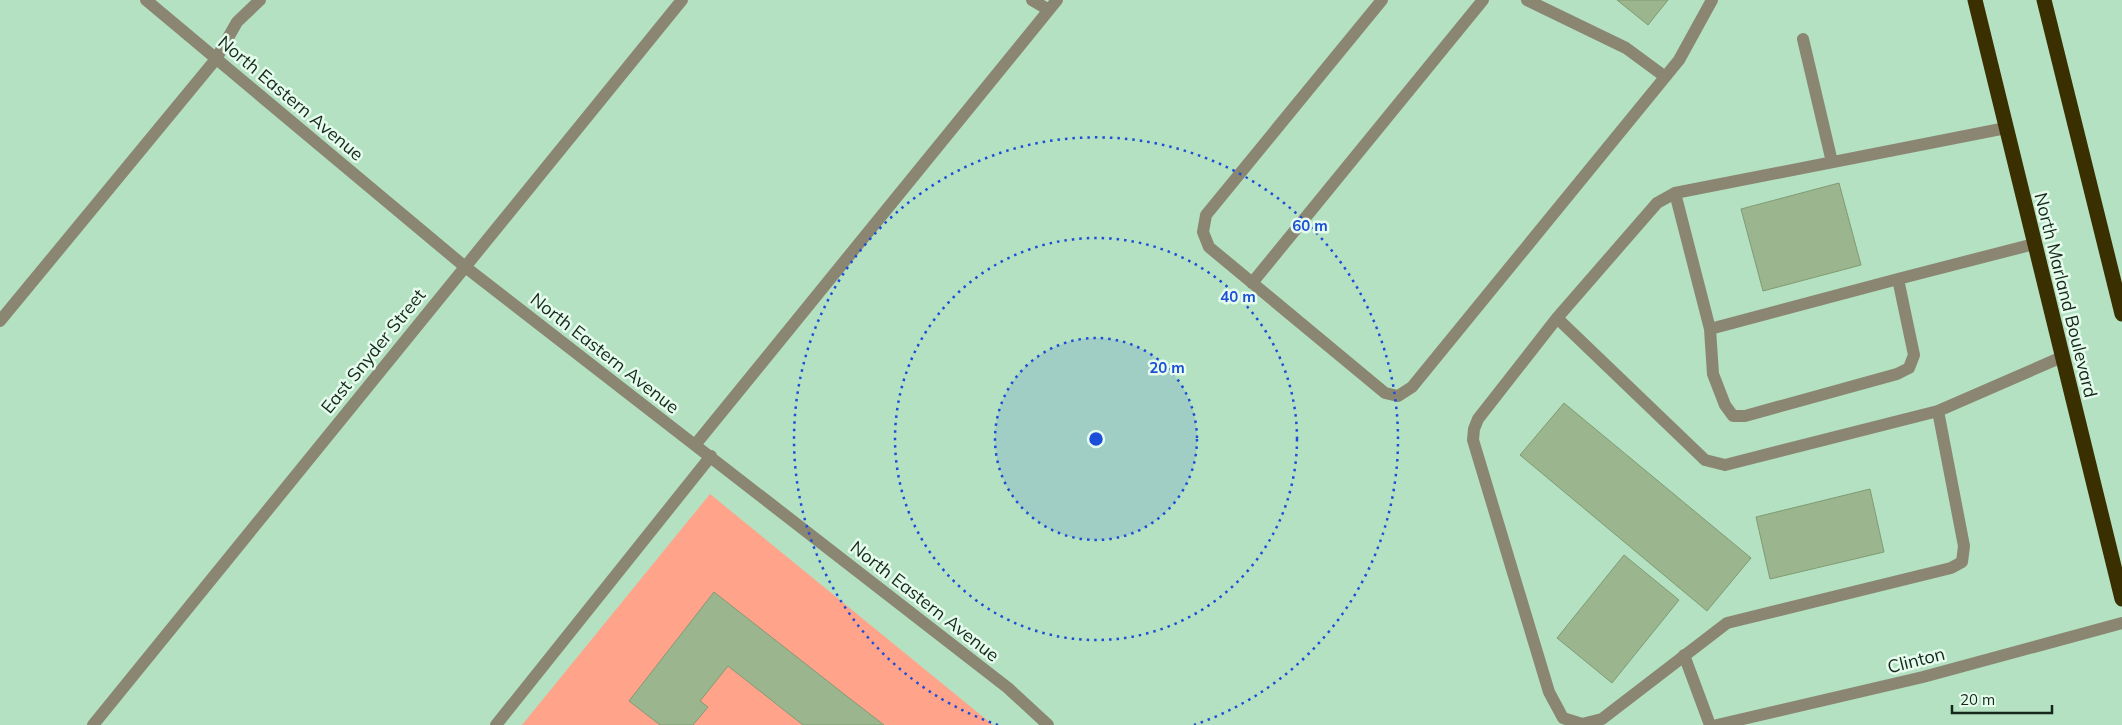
<svg xmlns="http://www.w3.org/2000/svg" width="2122" height="725" viewBox="0 0 2122 725" font-family="Mulish,sans-serif">
<style>
.green{fill:#ffa38b}
.building{fill:#9bb68e;stroke:#809b73}
.lines{fill:none;stroke-linecap:round;stroke-linejoin:round}
.minor{stroke:#8b8672;stroke-width:12}
.highway{stroke:#3a2f00;stroke-width:15}
.ring{fill:none;stroke:#1d4ed8;stroke-width:2.5;stroke-dasharray:2.5 5}
.labels{text-anchor:middle;dominant-baseline:central;stroke-width:5;stroke-linejoin:round;paint-order:stroke}
.street-label{font-size:18px;fill:#15271b;stroke:#e5fcec}
.centre{fill:#1d4ed8;stroke:#e5fcec;stroke-width:2.5}
.ring-label{font-size:15px;text-anchor:middle;font-weight:bold;fill:#1d4ed8;stroke:#e5fcec;stroke-width:5;stroke-linejoin:round;paint-order:stroke}
</style>
<rect width="100%" height="100%" fill="#b3e1c2"/>
<path class="green" d="M710 494 993 725H522Z"/>
<path class="building" d="M1617 0H1668L1648 25Z
M1839 183 1861 265 1763 291 1741 209Z
M1564 403 1751 558 1707 611 1520 455Z
M1870 489 1884 552 1770 579 1756 517Z
M1624 555 1679 600 1612 683 1557 638Z
M714 592 844 694 884 725H803L728 666 700 701 708 707 693 725H660L629 701Z"/>
<g class="lines">
<path class="minor" d="M146 0 464 266 1008 688 1048 725
M1032 0 1049 10
M1382 0 1206 215 1203 232 1209 247 1385 393 1398 396 1412 387 1679 60 1712 0
M1527 0 1626 48 1664 76
M1803 39 1832 162
M1675 193 1710 329 1713 374 1725 405 1733 416H1745L1897 374 1909 368 1914 355 1898 279 1710 329
M1898 279 2034 244
M1252 283 1483 0
M1557 318 1657 203 1675 193 2006 128
M0 321 216 59 237 22 260 0
M1938 411 1964 546 1962 562 1951 568 1727 623 1602 719 1582 724 1563 718 1549 692 1473 440 1474 429 1478 419 1557 318 1705 460 1725 465 1938 411 2062 357
M695 445 1057 0
M1684 655 1710 725
M93 725 682 0
M496 725 711 456
M1717 725 1923 677 2122 623"/>
<path class="highway" d="M1975 0 2122 599
M2044 0 2122 314"/>
</g>
<circle cx="1096" cy="439" r="101" fill="#1d4ed8" fill-opacity=".12"/>
<g class="ring">
<circle cx="1096" cy="439" r="101"/>
<circle cx="1096" cy="439" r="201"/>
<path d="M998 725A302 302 0 1 1 1194 725"/>
</g>
<g class="labels">
<g class="street-label">
<text transform="translate(291 98) rotate(40)">North Eastern Avenue</text>
<text transform="translate(2066 295) rotate(76)">North Marland Boulevard</text>
<text transform="translate(373 351) rotate(-51)">East Snyder Street</text>
<text transform="translate(605 353) rotate(38)">North Eastern Avenue</text>
<text transform="translate(925 601) rotate(38)">North Eastern Avenue</text>
<text transform="translate(1916 660) rotate(-14)">Clinton</text>
</g>
</g>
<circle cx="1096" cy="439" r="8" class="centre"/>
<g class="ring-label">
<text x="1310" y="231">60 m</text>
<text x="1238" y="302">40 m</text>
<text x="1167" y="373">20 m</text>
</g>
<path d="M1952 705v8h100v-8" fill="none" stroke="#15271b" stroke-width="2.5"/>
<text x="1960" y="705" font-size="15" fill="#15271b" stroke="#e5fcec" stroke-width="4" paint-order="stroke">20 m</text>
</svg>
